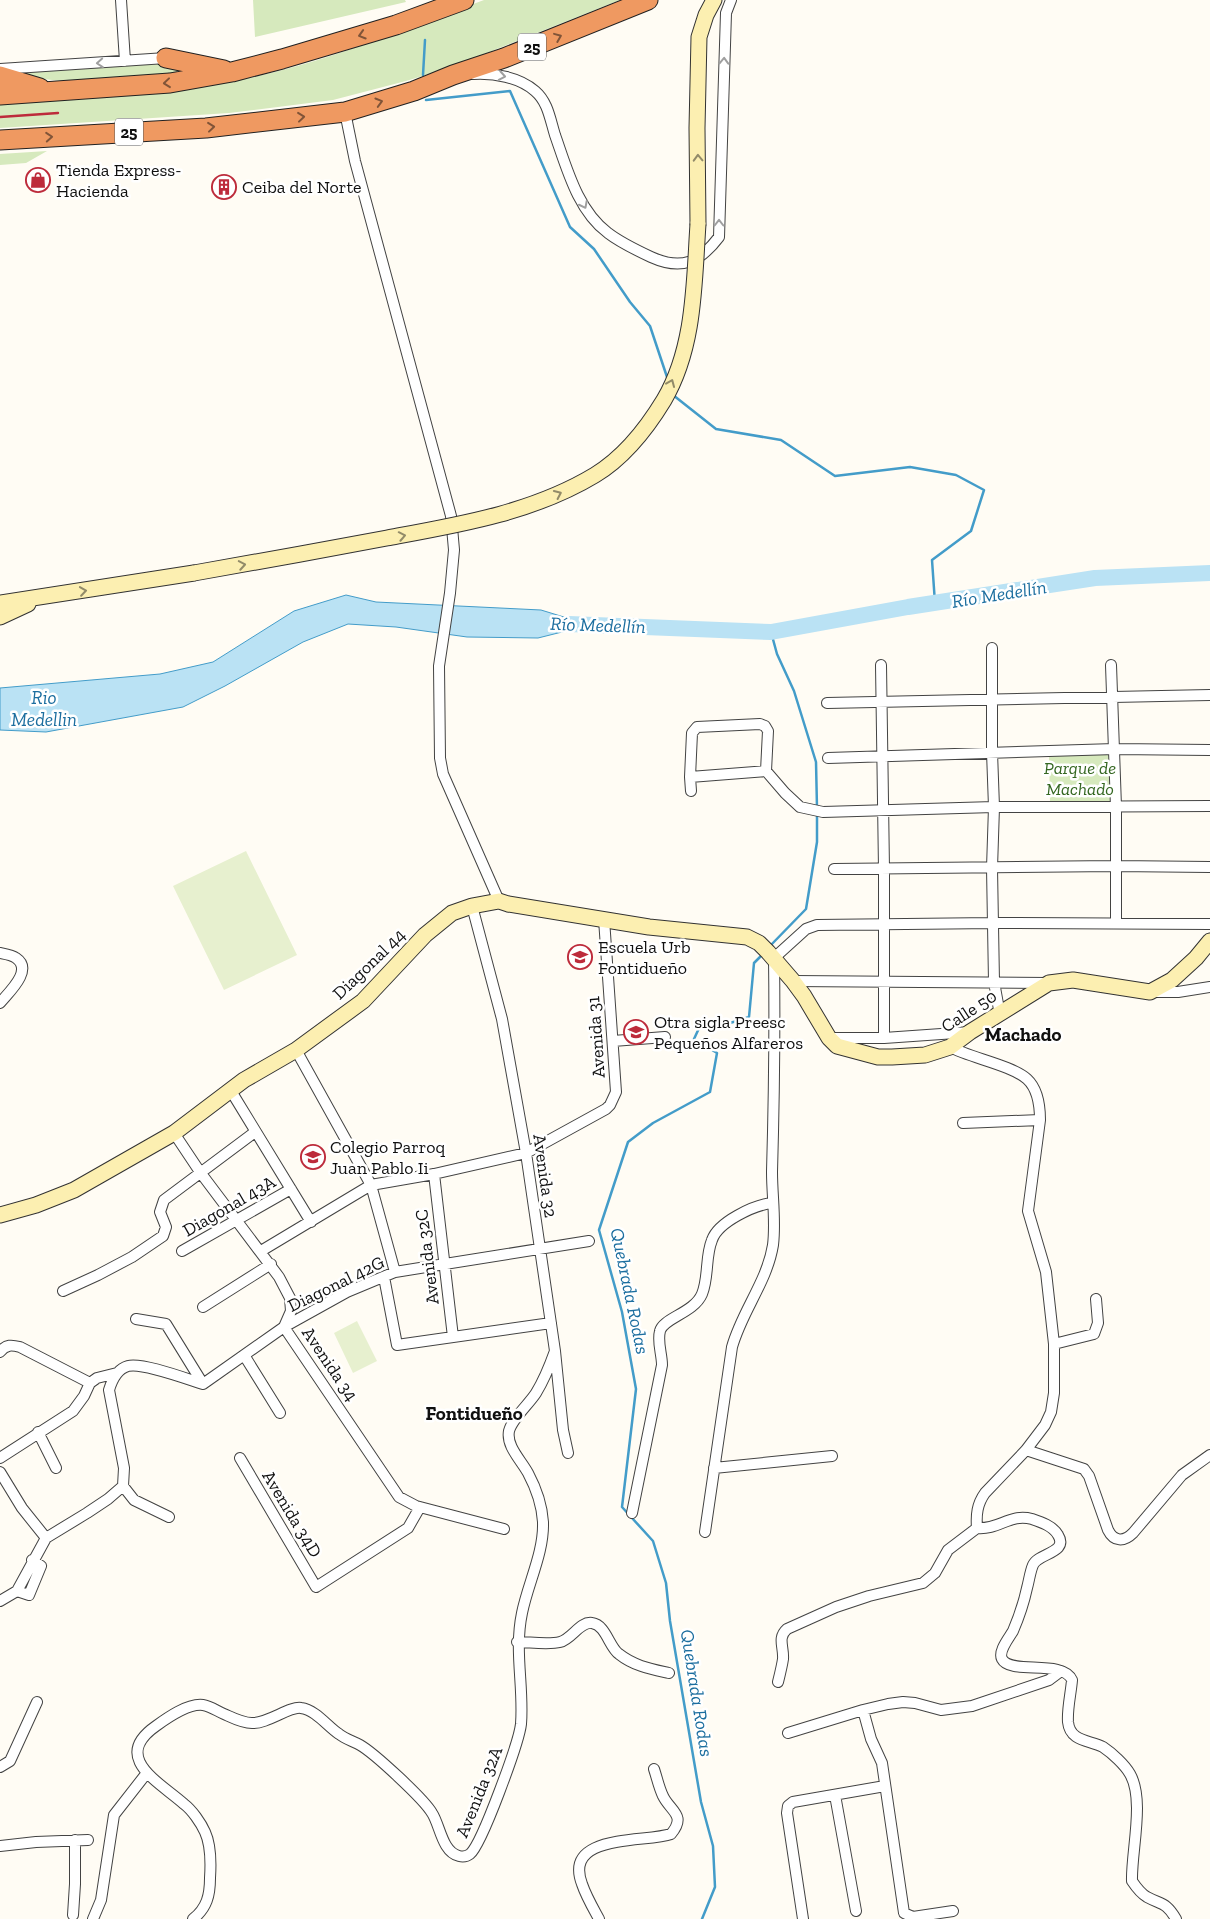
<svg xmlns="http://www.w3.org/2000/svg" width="1210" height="1919" viewBox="0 0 1210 1919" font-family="'Zilla Slab',serif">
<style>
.green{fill:#d6e9bd}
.pitch{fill:#e7f0cf}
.water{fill:#bae2f4;stroke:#439cc9}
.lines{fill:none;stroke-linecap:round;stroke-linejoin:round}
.stream{stroke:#439cc9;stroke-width:2.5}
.river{stroke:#bae2f4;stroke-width:16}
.street-casing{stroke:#434343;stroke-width:12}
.secondary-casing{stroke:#323232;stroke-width:17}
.highway-casing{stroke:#212121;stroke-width:21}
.street{stroke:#fff;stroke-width:10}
.secondary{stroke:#fcefb1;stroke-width:15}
.highway{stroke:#ef9961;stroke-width:19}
.rail{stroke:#bd2b3b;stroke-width:2.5}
.secondary-bridge-casing{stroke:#323232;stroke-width:17;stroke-linecap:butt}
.secondary-bridge{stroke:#fcefb1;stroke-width:15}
.oneway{stroke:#805438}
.oneway2{stroke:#9f9f9f}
.oneway3{stroke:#928b69}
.labels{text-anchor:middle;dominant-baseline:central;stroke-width:5;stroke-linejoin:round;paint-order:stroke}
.shield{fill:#fff;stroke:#585858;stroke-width:1}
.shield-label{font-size:16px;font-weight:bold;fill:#101010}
.poi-label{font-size:18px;fill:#101010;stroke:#fff;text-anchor:start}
.park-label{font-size:18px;font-style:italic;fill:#346721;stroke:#fff}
.street-label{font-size:18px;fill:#101010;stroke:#fff}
.water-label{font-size:19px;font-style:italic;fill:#1c6e9f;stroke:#fff}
.neighbourhood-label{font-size:19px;font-weight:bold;fill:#101010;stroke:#fff}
</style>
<rect width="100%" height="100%" fill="#fffcf4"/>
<path class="green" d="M253 0H405L406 2 255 37Z
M484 0H620L449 68 406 81 333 100 229 113 0 128V103C83 97 168 95 249 78 330 61 407 28 484 0Z
M158 64 206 71C142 77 76 90 13 73Z
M47 151 26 163 0 165V154Z
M1110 754V802H1050L1049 756Z"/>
<path class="pitch" d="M246 851 297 955 224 990 173 886Z
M357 1321 377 1361 353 1373 334 1333Z"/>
<path class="water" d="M346 595 376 602 541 610 590 625 538 638 467 637 396 627 348 624 303 642 225 686 183 707 46 732 0 730V688L160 674 213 662 294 611Z"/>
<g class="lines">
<path class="stream" d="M423 75 425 40
M426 100 510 91 570 227 594 249 630 302 650 326 668 380
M673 395 716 429 781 440 835 476 910 467 956 475 984 490 971 531 932 560 935 603
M771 632 777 654 794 691 816 762 817 808
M769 947 806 909 817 842V813
M702 1919 715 1887 713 1846 701 1802 670 1621 666 1583 653 1541 622 1507 636 1389 622 1312 599 1230 628 1142 653 1123 710 1092 717 1053 694 1039 700 1026 730 1023 749 1017 754 963 762 955"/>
<path class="river" d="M569 624 771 632 908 607 1095 578 1210 573"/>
<defs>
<path id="street" d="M121 0 125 61
M0 69 166 58
M474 74C494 73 519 77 535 91 548 102 550 119 555 135 567 169 578 211 608 233 621 243 636 250 651 257 682 271 700 262 719 237L726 13 731 0
M345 112 355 161 451 516 454 550 450 593 439 666 440 758 443 774 499 901
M992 648V752L994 807 992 868 994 982 1000 1015
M881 665 884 869V1038
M1111 665 1116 807V923
M827 703 1210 695
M828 758 1115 749 1210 750
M690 777 692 733 697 727 760 724 765 726 768 731 766 771 785 793 800 807 823 812 994 807 1210 806
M691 791 690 777 766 771
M834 869 1115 866 1210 867
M472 906 502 1019 526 1153 555 1351 563 1430 568 1453
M0 953C5 954 12 955 16 958 34 970 8 993 0 1003
M793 981 1049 983
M1154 992H1178L1210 987
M829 1038H884L970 1032
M613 1041 665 1037
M950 1047C971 1058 1011 1065 1027 1079 1038 1089 1040 1106 1040 1120L1028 1211 1046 1272 1054 1344V1393L1051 1412 1045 1425 1026 1450 985 1493C977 1504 976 1515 977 1528 999 1530 1010 1513 1032 1519 1041 1522 1053 1526 1058 1535 1069 1553 1038 1553 1033 1565 1030 1572 1029 1581 1027 1588 1024 1602 1019 1617 1013 1631 1009 1638 998 1651 1002 1659 1010 1675 1063 1659 1072 1680 1071 1693 1067 1709 1068 1722 1070 1742 1090 1740 1103 1747 1112 1753 1125 1765 1130 1774 1145 1800 1131 1852 1132 1881 1136 1887 1140 1893 1147 1897 1162 1905 1166 1902 1176 1919
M296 1050 371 1185 395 1272
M231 1091 311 1222
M963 1123 1040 1120
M174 1133 200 1172 279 1277 290 1298 291 1311 284 1327 399 1497 416 1506 504 1529
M434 1174 453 1337
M182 1251 291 1189
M261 1251 371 1185 434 1174 526 1153 606 1109 610 1105 616 1092 604 919
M384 1277 397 1345 551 1323
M63 1291 98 1275 132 1257 163 1236 166 1227 160 1212 164 1200 255 1132
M203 1307 271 1264
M136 1319 166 1324 203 1384
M1054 1344 1094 1334 1098 1323 1096 1299
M0 1352C6 1344 12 1345 20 1347L90 1383
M244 1355 280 1413
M38 1432 56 1468
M1026 1450 1084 1469 1089 1476 1108 1530C1114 1542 1124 1542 1133 1533L1182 1475 1210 1455
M0 1458 73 1411 84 1396 90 1383 97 1378 117 1373
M240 1458 316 1587 408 1528 420 1507
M714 1468 832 1456
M0 1472 22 1508 46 1538
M632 1513 662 1365C662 1354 657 1342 660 1331 663 1318 694 1313 702 1294 709 1277 705 1257 712 1240 718 1222 754 1205 772 1203
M169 1517 134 1500 123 1486 124 1468 109 1390C112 1380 117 1369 128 1366 142 1362 187 1379 203 1384L284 1327 347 1292 395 1272 589 1241
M705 1532 732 1347C742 1311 767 1282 773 1245 776 1221 772 1196 772 1172 774 1101 775 1030 774 958L806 929 817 925 994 923 1210 924
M17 1591 29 1595 41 1566 32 1560
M0 1601 17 1591 46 1538 87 1513 108 1499 123 1486
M517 1642C529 1642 549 1645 560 1642 572 1639 580 1621 592 1623 606 1625 609 1647 619 1654 634 1666 651 1669 669 1673
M778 1682C780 1674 782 1666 783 1659 784 1647 777 1638 787 1629L836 1607 869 1596 923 1583 935 1573 948 1550 977 1528
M863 1710 871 1739 882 1763 904 1913 913 1917 953 1911
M788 1733 863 1710 888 1704 903 1702 915 1703 941 1710 972 1706 1049 1680 1061 1671
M0 1767 10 1761 37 1702
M835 1795 856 1911
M0 1846 36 1842 88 1840
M73 1915 75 1884V1840
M93 1919 101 1900 114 1815 146 1774
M193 1919C207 1908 210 1895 210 1878 211 1863 211 1845 205 1832 201 1823 192 1810 184 1804 161 1783 110 1758 156 1726 167 1718 188 1703 203 1705 210 1706 217 1711 224 1714 233 1718 242 1723 252 1723 267 1724 290 1706 301 1708 316 1710 327 1726 339 1734 345 1739 353 1741 360 1745 374 1753 424 1799 432 1813 440 1825 442 1852 459 1856 463 1857 466 1857 470 1854 482 1844 519 1742 521 1724 524 1687 514 1651 522 1613 528 1583 544 1553 543 1522 542 1505 536 1488 528 1473 521 1460 506 1446 509 1431 512 1419 529 1404 536 1393 544 1380 550 1365 555 1351
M599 1919C593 1908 586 1896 582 1884 563 1833 645 1843 671 1834 687 1815 670 1811 663 1796 659 1788 657 1778 654 1769
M803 1919 787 1813 788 1806 793 1802 885 1786"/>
<path id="secondary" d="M698 224 697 128 699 37 706 15 714 0
M0 603 194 573
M0 617 28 604
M0 1215 36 1205 74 1190 174 1133 244 1080 296 1050 363 1001 425 935 452 913 472 906 499 901 508 904 649 927 747 937 759 943 768 952 793 981 804 996 829 1038 837 1046 878 1057H892L925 1055 950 1047 970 1032 1049 983 1073 980 1150 992 1172 980 1196 958 1210 941"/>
<path id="highway" d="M166 58 224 70
M0 76 40 88
M0 95 170 83 232 72 282 59 396 25 464 0
M0 140 206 128 345 112 414 91 453 75 504 58 648 0"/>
</defs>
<use href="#street" class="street-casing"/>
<use href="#secondary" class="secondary-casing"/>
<use href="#highway" class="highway-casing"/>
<use href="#street" class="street"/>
<use href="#secondary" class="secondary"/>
<use href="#highway" class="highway"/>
<path class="rail" d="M0 117 58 113"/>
<defs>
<path id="secondary-bridge" d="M194 573C258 562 323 550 387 538 458 525 532 513 595 475 623 458 647 428 664 400 695 347 694 283 698 224"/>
</defs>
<use href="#secondary-bridge" class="secondary-bridge-casing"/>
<use href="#secondary-bridge" class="secondary-bridge"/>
</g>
<defs><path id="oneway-chevron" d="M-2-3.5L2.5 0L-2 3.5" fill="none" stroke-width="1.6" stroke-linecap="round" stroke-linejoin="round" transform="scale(1.25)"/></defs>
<g class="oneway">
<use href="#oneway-chevron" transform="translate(362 35) rotate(163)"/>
<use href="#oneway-chevron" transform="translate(558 37) rotate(-22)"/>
<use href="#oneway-chevron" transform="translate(167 83) rotate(174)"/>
<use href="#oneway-chevron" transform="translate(379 102) rotate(-16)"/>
<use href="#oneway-chevron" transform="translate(301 117) rotate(-6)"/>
<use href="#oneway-chevron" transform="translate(211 127) rotate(-6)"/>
<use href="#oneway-chevron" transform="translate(49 137) rotate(-4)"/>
</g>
<g class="oneway2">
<use href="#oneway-chevron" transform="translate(724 61) rotate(-88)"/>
<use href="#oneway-chevron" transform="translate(100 63) rotate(176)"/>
<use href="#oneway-chevron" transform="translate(502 76) rotate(10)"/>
<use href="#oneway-chevron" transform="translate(584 205) rotate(63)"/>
<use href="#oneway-chevron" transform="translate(719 223) rotate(-90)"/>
</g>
<g class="oneway3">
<use href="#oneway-chevron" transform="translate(698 158) rotate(-92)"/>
<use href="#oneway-chevron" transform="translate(671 383) rotate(-67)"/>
<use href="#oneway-chevron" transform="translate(558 494) rotate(-25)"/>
<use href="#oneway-chevron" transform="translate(402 536) rotate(-11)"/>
<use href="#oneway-chevron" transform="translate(242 565) rotate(-10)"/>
<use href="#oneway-chevron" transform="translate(83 591) rotate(-8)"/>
</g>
<defs>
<symbol id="shop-ring" viewBox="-11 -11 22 22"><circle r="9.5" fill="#fff" stroke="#bd2b3b" stroke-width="1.5"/><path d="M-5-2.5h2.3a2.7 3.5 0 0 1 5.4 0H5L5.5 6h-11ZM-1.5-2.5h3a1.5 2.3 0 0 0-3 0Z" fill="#bd2b3b"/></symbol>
<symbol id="building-ring" viewBox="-11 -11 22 22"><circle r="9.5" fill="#fff" stroke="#bd2b3b" stroke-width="1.5"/><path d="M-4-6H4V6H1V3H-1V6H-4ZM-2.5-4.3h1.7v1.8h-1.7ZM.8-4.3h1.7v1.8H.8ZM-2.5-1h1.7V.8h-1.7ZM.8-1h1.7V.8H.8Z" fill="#bd2b3b"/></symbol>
<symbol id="school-ring" viewBox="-11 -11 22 22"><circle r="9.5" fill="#fff" stroke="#bd2b3b" stroke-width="1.5"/><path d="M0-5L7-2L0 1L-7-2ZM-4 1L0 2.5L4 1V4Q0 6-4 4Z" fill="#bd2b3b"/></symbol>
</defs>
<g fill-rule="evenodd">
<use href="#shop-ring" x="24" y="166" width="28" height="28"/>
<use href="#building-ring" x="210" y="173" width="28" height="28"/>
<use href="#school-ring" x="566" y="943" width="28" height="28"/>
<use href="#school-ring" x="622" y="1018" width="28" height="28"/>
<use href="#school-ring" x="299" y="1143" width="28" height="28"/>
</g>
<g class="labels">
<g class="shield">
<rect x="518" y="33.5" width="28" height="27" rx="4"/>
<rect x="115" y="118.5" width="28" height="27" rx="4"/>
</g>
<g class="shield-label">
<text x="532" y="47">25</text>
<text x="129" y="132">25</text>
</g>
<g class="poi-label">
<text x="56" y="170">Tienda Express-<tspan x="56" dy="21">Hacienda</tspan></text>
<text x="242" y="187">Ceiba del Norte</text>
<text x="598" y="947">Escuela Urb<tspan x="598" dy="21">Fontidueño</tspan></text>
<text x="654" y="1022">Otra sigla Preesc<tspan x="654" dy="21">Pequeños Alfareros</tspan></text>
<text x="330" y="1147">Colegio Parroq<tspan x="330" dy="21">Juan Pablo Ii</tspan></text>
</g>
<g class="park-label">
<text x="1080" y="768">Parque de<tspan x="1080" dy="21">Machado</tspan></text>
</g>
<g class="street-label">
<text transform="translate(369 964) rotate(-44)">Diagonal 44</text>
<text transform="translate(969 1011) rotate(-33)">Calle 50</text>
<text transform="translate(596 1037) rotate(-94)">Avenida 31</text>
<text transform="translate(545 1176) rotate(82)">Avenida 32</text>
<text transform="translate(229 1206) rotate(-30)">Diagonal 43A</text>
<text transform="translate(427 1257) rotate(-97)">Avenida 32C</text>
<text transform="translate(336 1284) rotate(-26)">Diagonal 42G</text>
<text transform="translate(330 1364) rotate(56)">Avenida 34</text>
<text transform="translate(292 1514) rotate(59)">Avenida 34D</text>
<text transform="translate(479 1792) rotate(-68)">Avenida 32A</text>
</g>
<g class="water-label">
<text transform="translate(999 594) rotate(-9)">Río Medellín</text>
<text transform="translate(598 625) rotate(2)">Río Medellín</text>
<text x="44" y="697">Rio<tspan x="44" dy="22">Medellin</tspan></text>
<text transform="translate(630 1291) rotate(78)">Quebrada Rodas</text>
<text transform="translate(697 1693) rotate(81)">Quebrada Rodas</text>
</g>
<g class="neighbourhood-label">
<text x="1023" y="1034">Machado</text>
<text x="474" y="1413">Fontidueño</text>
</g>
</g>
</svg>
